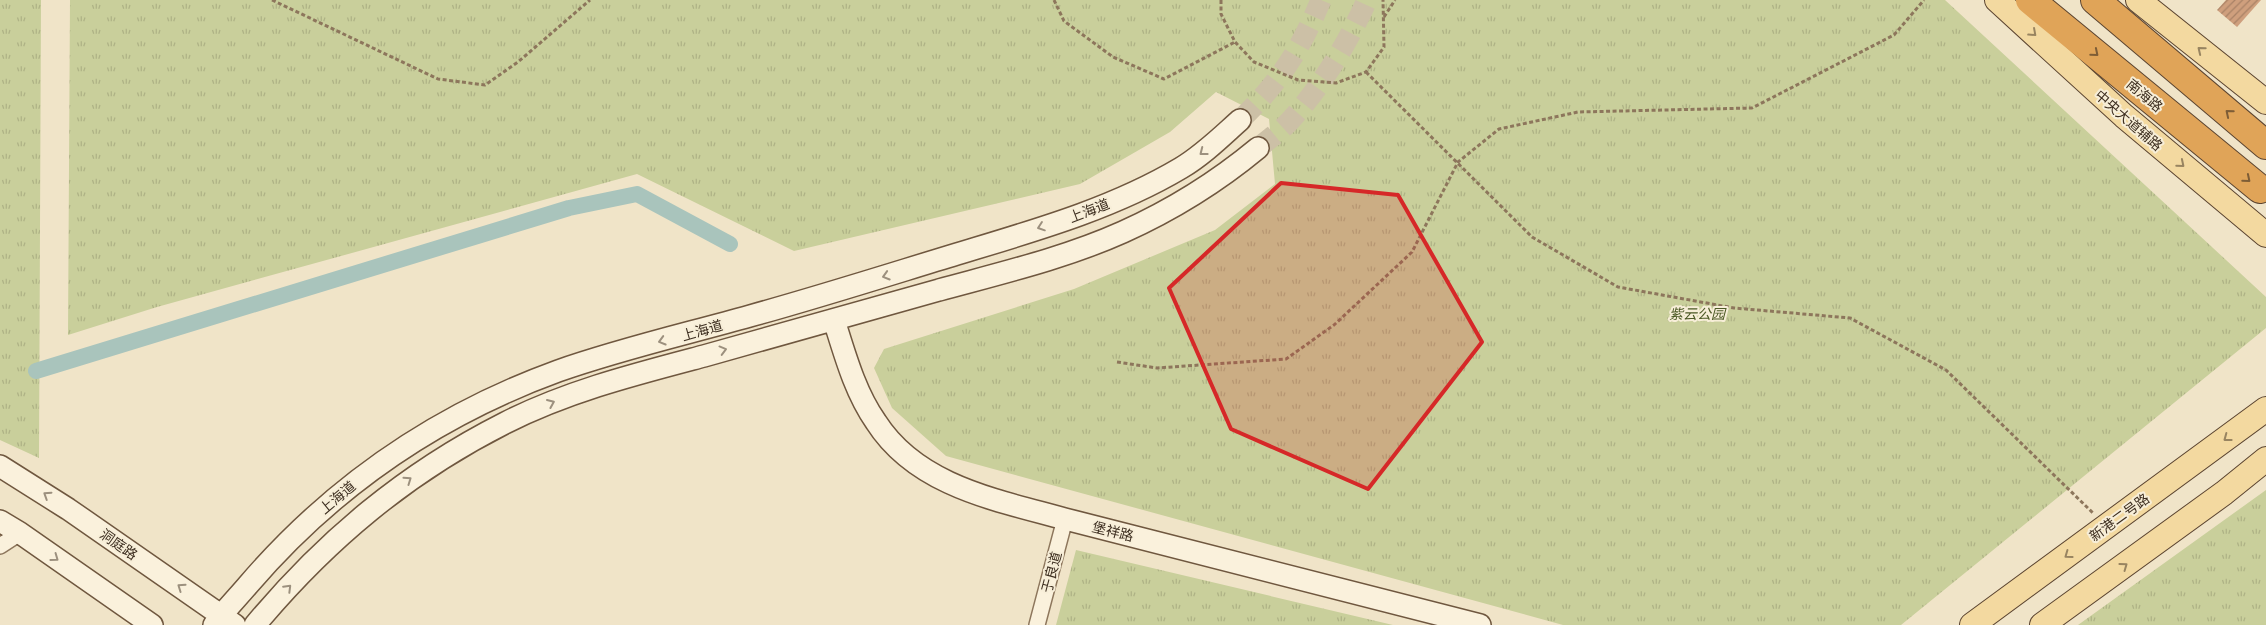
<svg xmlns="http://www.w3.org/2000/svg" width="2266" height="625" viewBox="0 0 2266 625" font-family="'Playfair Display','Noto Sans SC',serif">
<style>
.grass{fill:url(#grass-tufts)}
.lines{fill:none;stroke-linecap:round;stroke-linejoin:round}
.canal{stroke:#a9c4bc;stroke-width:16}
.building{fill:url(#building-hatch)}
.secondary-tunnel{stroke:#ccc0a6;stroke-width:21;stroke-dasharray:21 11;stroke-linecap:butt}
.street-casing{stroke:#8d765c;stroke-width:18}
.secondary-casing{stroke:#6f573f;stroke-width:24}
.primary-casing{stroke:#5b4430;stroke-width:26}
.highway-casing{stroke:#5b4430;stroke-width:30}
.path{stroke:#8d765c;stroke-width:3;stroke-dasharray:4 2.5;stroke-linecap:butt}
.street{stroke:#faf1dc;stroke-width:15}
.secondary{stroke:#faf1dc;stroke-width:21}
.primary{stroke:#f3d9a0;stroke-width:24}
.highway{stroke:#e0a458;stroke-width:28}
.oneway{stroke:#988460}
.oneway2{stroke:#7e5d36}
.oneway3{stroke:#9c907e}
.marked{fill:#d62828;fill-opacity:0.2;stroke:#d62828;stroke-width:4;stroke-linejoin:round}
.labels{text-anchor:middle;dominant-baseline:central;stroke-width:4;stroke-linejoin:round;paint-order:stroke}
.street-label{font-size:14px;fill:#3d2e20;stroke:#f7eed8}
.park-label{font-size:14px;font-style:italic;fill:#4d5a26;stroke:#f7eed8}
</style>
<defs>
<pattern id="grass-tufts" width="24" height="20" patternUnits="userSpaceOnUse" patternTransform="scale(1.25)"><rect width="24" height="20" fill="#c9cf9b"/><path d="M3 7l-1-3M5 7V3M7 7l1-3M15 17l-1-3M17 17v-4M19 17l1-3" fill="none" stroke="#aeb285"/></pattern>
<pattern id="building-hatch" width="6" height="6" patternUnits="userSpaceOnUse" patternTransform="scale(1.25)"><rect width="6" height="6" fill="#cf9f7d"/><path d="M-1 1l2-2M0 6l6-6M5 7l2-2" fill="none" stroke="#a98266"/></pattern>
</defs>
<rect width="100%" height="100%" fill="#f0e4c8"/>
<path class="grass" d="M0 0H41L39 458 0 440Z
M70 0H1945L2266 297V328L1901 625H1563L946 456 892 408 874 368 884 349 1074 289 1215 230 1275 184 1269 119 1216 92 1170 132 1080 184 794 251 637 174 157 307 68 335Z
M2266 489V625H2078L2266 490Z
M1076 550 1393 625H1056Z"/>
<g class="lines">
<path class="canal" d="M36 371 569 208 637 194 730 244"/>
</g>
<path class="building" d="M2226 0H2261L2237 27 2217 10Z"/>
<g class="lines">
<path class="secondary-tunnel" d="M1240 120C1280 82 1300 50 1321 0
M1258 148C1268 140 1279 132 1288 123 1320 89 1348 43 1367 0"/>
<defs>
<path id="street" d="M0 546 20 533
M1037 625 1065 519"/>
<path id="secondary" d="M834 320C845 355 855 392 876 422 917 486 996 500 1065 519L1480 625
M0 466 68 509 235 625
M0 521 20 533 152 625
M214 625C224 611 237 598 248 585 332 487 437 415 558 371 620 349 686 334 750 316 819 297 888 275 957 254 1033 231 1112 209 1181 168 1203 155 1221 137 1240 120
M255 625C326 540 406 473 505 423 568 391 636 374 704 356 783 334 861 312 939 290 1001 273 1065 258 1123 232 1172 210 1217 182 1258 148"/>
<path id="primary" d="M1997 0 2124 116 2266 235
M2138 0 2266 102
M1972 625 2266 409
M2042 625 2224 493 2266 459"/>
<path id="highway" d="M2030 0 2260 189
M2095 0 2266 145"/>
</defs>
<use href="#street" class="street-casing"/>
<use href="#secondary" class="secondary-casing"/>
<use href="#primary" class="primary-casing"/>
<use href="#highway" class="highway-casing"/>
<path class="path" d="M272 0 438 79 485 85 518 62 590 0
M1054 0 1064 21 1113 57 1164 79 1235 42
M1221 0V14L1235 42 1254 62 1298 80 1336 83 1366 72 1384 47 1383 0
M1384 17 1395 0
M1366 72 1532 237 1618 287 1734 308 1850 318 1946 370 2093 513
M1117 362 1157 368 1286 359 1334 325 1412 252 1458 162 1499 129 1578 112 1752 108 1894 35 1924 0"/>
<use href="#street" class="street"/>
<use href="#secondary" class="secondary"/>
<use href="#primary" class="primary"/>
<use href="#highway" class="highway"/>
</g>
<defs><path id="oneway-chevron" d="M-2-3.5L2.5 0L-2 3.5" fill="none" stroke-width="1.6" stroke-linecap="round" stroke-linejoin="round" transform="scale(1.25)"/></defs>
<g class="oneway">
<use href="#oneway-chevron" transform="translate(2033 33) rotate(42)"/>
<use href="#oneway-chevron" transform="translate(2201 50) rotate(-141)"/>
<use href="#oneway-chevron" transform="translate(2181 164) rotate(40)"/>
<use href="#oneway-chevron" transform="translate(2227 438) rotate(143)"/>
<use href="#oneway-chevron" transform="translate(2068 555) rotate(144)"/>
<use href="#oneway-chevron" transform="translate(2124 566) rotate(-36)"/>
</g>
<g class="oneway2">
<use href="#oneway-chevron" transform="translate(2095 53) rotate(40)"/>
<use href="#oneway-chevron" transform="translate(2229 113) rotate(-140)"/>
<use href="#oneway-chevron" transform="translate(2247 179) rotate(40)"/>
</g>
<g class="oneway3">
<use href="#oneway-chevron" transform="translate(1203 152) rotate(142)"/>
<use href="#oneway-chevron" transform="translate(1041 227) rotate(161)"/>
<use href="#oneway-chevron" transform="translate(886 276) rotate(163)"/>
<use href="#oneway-chevron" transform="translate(662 341) rotate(164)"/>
<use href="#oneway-chevron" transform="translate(723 350) rotate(-15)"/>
<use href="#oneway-chevron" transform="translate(551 403) rotate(-23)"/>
<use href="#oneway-chevron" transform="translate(408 480) rotate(-35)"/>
<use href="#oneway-chevron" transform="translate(47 495) rotate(-147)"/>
<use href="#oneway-chevron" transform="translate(55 558) rotate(36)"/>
<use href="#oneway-chevron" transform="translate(181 587) rotate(-145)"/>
<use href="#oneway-chevron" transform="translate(288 588) rotate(-45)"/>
</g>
<path class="marked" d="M1281 183 1398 195 1482 342 1368 489 1231 429 1169 288Z"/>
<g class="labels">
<g class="street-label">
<text transform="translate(2145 95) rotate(40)">南海路</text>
<text transform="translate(2129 120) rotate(41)">中央大道辅路</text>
<text transform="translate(1089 210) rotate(-21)">上海道</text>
<text transform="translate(702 330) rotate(-16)">上海道</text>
<text transform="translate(337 497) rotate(-40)">上海道</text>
<text transform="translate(2119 517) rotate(-36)">新港二号路</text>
<text transform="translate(1113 531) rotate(14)">堡祥路</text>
<text transform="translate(119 544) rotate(35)">洞庭路</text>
<text transform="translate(1051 572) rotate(-75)">于良道</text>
</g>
<g class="park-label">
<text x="1697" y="313">紫云公园</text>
</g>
</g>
</svg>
